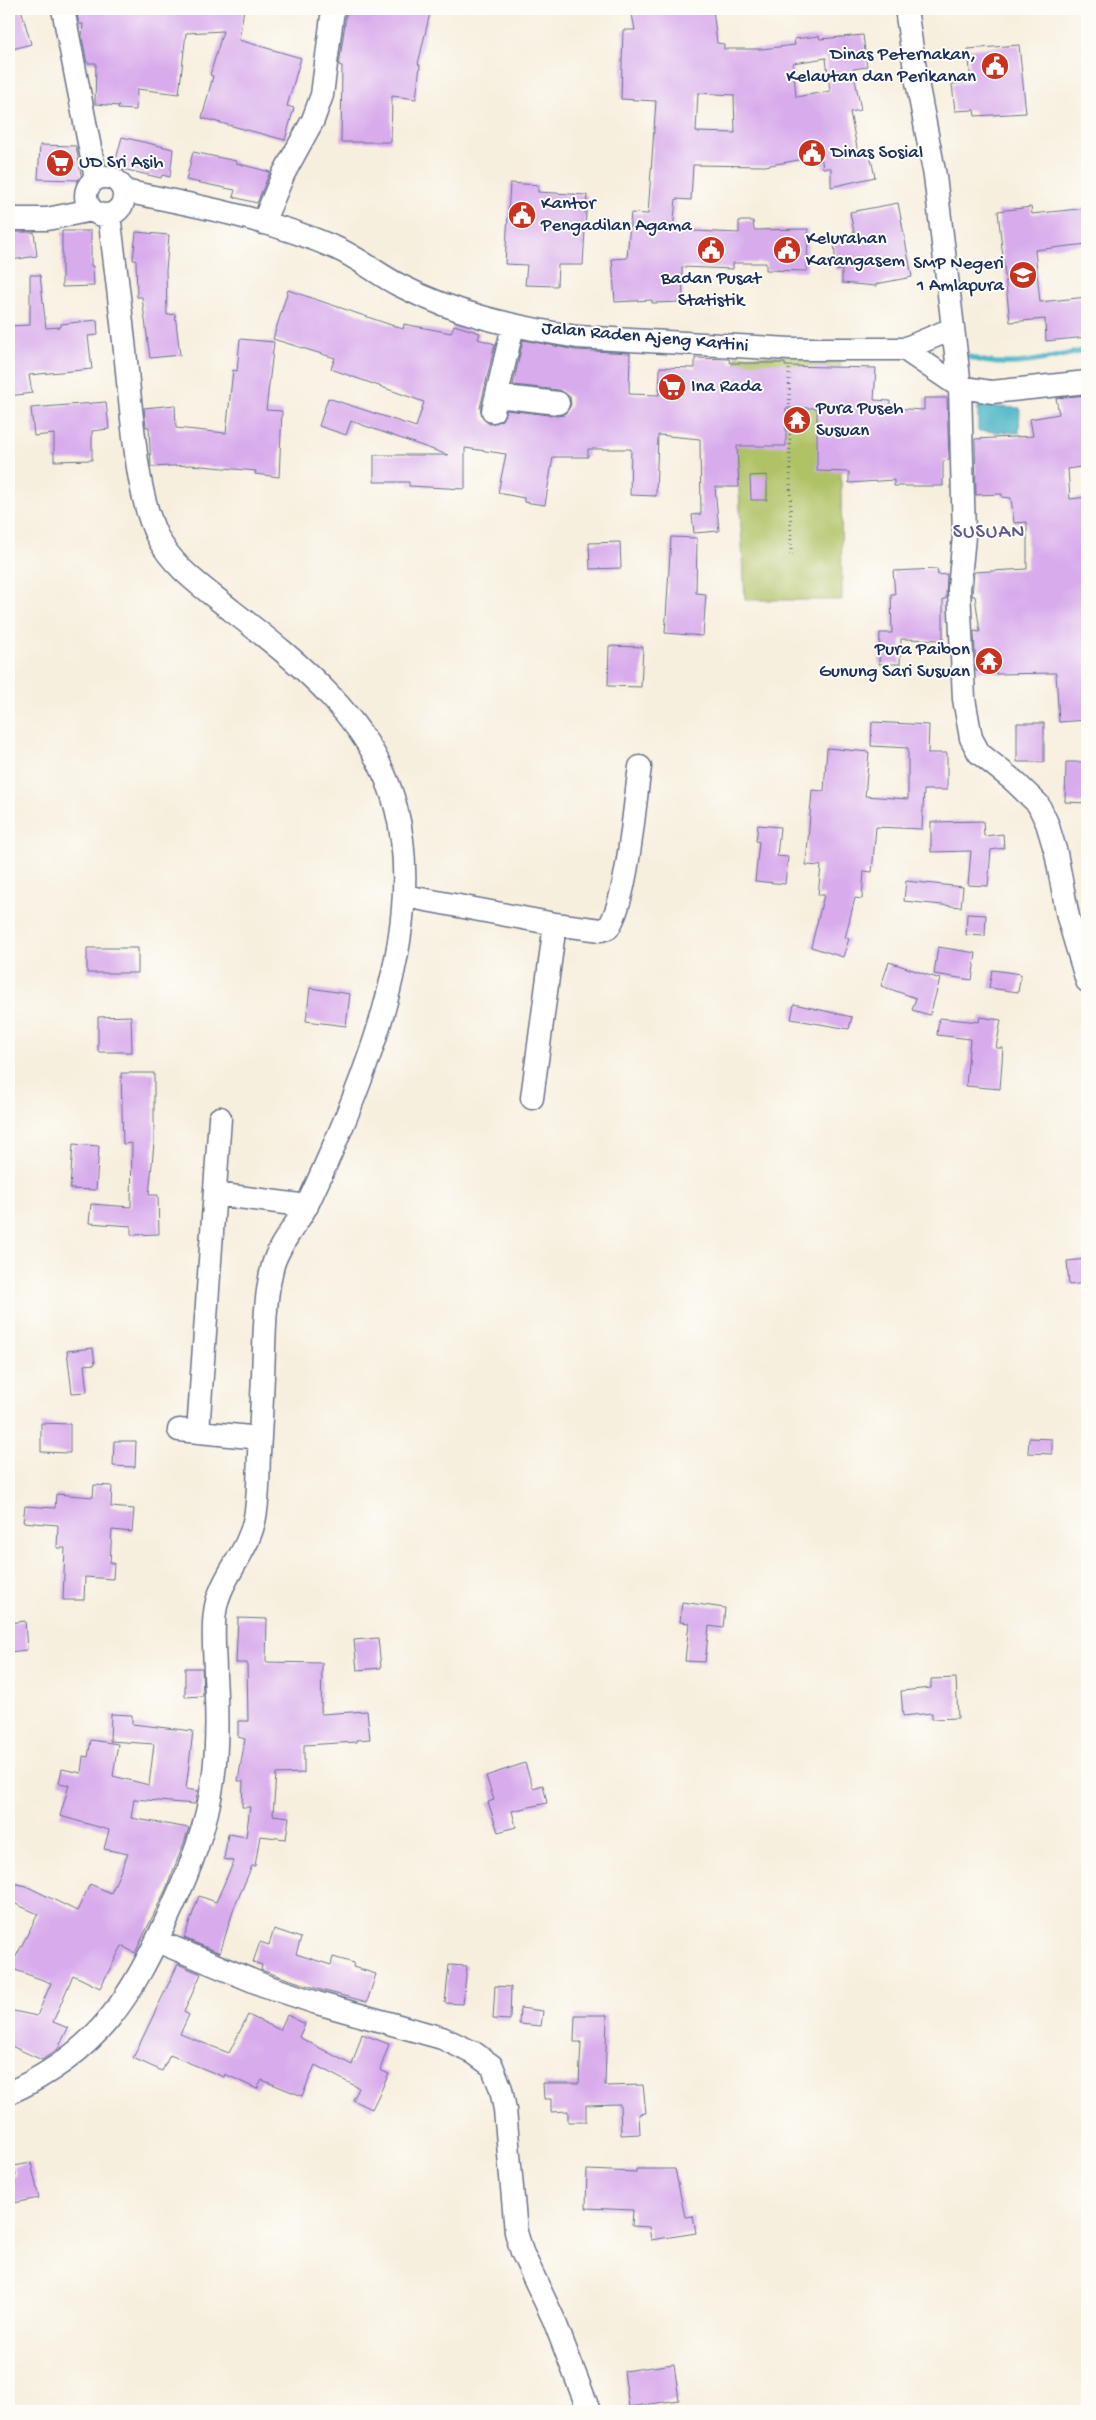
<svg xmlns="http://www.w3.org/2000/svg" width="1096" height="2420" viewBox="0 0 1096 2420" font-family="'Gochi Hand',sans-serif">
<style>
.green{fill:#b0c266;stroke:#667862}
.water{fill:#47b3c4;stroke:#317191}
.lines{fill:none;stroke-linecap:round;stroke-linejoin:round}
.stream{stroke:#47b3c4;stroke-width:5.5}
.building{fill:#d8abec;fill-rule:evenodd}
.minor-casing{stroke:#68728b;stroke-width:25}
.path{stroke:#68728b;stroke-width:3;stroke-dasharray:1 4;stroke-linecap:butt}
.minor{stroke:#fff;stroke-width:22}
.labels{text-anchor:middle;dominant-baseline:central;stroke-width:4;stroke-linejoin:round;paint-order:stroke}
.poi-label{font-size:19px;fill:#1b2f5e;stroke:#fdfcf7;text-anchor:start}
.street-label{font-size:19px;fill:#1b2f5e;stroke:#fdfcf7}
.neighbourhood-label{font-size:20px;letter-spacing:1px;fill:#5d5a90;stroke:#fdfcf7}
</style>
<rect width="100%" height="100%" fill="#fdfcf7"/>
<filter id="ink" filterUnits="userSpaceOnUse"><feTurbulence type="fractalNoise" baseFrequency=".02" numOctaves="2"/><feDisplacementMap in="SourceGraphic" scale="10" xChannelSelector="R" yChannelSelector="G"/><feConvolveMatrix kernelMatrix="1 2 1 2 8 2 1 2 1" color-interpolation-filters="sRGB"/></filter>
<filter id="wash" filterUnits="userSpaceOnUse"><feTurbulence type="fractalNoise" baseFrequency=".0096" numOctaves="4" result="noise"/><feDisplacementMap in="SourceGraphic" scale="20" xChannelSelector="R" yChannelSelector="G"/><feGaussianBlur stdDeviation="1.12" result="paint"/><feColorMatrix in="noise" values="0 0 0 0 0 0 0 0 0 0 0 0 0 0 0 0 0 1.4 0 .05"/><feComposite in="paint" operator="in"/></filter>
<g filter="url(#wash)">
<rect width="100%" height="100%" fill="#f7efde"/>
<path class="green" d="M840 355 842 600H745L737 454 736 356Z"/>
<path class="water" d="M978 406 1020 408 1019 433 978 431Z"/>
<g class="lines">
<path class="stream" d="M967 356C1006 372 1048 358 1087 350"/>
</g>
<g id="blocks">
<path class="building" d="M9 9H21L31 44 9 50Z
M76 9H244L239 40 301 58 287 106 294 108 285 140 202 118 213 76 210 75 223 31 186 33 179 94 137 89 136 110 118 109 119 106 95 104 96 63H87L82 38 83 24H79Z
M347 9H411L430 13 418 64 420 65 416 99 392 96 391 142H341L342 66 339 65Z
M631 9H713L717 43 724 44V49H762L795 45 794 39 819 36 820 39 863 35 867 67 853 69 861 110 850 112 858 153 869 150 875 177 831 187V168H823L821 156 765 166 693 165 691 200 676 199 673 230 739 233V221H753L754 230 808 229 807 271 766 270V263H733V269L682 267 683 302 652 303V300L615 302 612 259 627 258 631 213 648 214 656 101 621 99 623 30H635ZM826 58 830 91 796 97 793 63ZM698 93 734 95 735 133 696 132Z
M1019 45 1026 113 975 116 974 110 955 111 952 84 971 82 968 49Z
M122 137 173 149 170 177 162 175 161 178 114 167Z
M40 145 76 146 82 180 38 179Z
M193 152 236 161V163L270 172 257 203 233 197 235 190 186 180Z
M510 183 538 185V192L587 195 583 265H558L557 286 525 285 527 265 505 264Z
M898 203 912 277 876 284V286L842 283V270H836L834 241 855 237 850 212Z
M1031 207 1032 214 1087 208V244L1035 250 1040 302 1087 297V337L1046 341 1045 319 1010 322 998 211Z
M62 231H91V266H93L94 286 62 287Z
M9 232H34L37 256 11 260Z
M136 232 169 235 166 271 167 315 175 314 180 355 150 358 142 297H137L136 260H133Z
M30 275H40L46 328 61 327V324L97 320 98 335 88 336 92 369 29 375 32 393 9 396V326L30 325Z
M288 290 403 329 404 324 451 333 454 325 480 333 478 339 495 344 480 408 484 420 490 424 502 420 507 410 557 416 564 415 571 405 570 397 560 390 513 385 523 340 576 350 630 353 629 394 659 395 660 367 695 368V358L729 359 730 363H785V366L876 368 874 400 890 401V408L924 410V398H947L949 460 943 461V486H894V480L849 483V472L817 471V408H786V446H737L739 487H715L719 531 694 533 692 515 701 514 700 439 658 435 656 496 630 495 631 449H588V457H553L545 505 524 502V498L498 493 506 454 465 448V489L409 486V482H374V455H448L351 421 346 435 319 426 328 398 416 427 424 402 331 369 335 358 273 339Z
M240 339 274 342 266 410 282 411 279 477 255 474 256 471 191 465 151 467 149 427H146L144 408 175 405 176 428 226 433 233 370 237 371Z
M1087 395V466L1068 469 1070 499 1087 497V720L1059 722 1056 673 996 674V672L976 671 974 631 980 632 975 596H972L974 572 1027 569V522L1014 523 1011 498 1002 497V494L976 495 975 439 1033 436 1030 419 1059 414 1056 398Z
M106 402 109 429 92 431V460L54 461V434L34 436 31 408Z
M767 475V500H751L750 476Z
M671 537 697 538 696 593 706 594 703 636 665 633Z
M620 542 621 568 590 569 589 543Z
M937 569 938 575 947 574 946 599H943V640L901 639 900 664H879L880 633H892L891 594H895L893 571Z
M609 646 643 647 641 687 608 686Z
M872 722 929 725 928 753H947V790H924L922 829 876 827 872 872 864 871 862 899 855 898 845 938 849 939 843 957 811 947 824 895H818L821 866 806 865 812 790 824 791 827 748 869 752 865 796 908 799V748L871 746Z
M1017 723H1044V762H1017Z
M1066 762H1087V803L1065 802Z
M983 821 984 836 1003 834 1004 848 991 850 988 886 968 885 971 851 931 852V822Z
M758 825 780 827 777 856 788 857 785 884 755 881 759 842 756 841Z
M906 881 963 887 961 907 904 901Z
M967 914 986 915 985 936 966 935Z
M938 947 976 953 972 980 934 974Z
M87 948H138V973H87Z
M889 962 940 979 930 1015 912 1010 916 998 881 986Z
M992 970 1021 974 1018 992 989 988Z
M310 988 350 994 346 1026 306 1021Z
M794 1004 852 1017 849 1029 791 1019Z
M131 1016 132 1052H98V1017Z
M980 1017 1001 1020 996 1048H1003L1000 1089 966 1086 970 1039 937 1035 939 1018 979 1022Z
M121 1073H154V1143L149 1195H158L159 1234 131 1235V1226L89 1223 91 1204 131 1207 132 1143 123 1144Z
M73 1144 99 1146 96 1190 70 1189Z
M1087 1259V1283L1069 1285 1067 1261Z
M93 1348 95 1364 84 1365 87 1392 72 1393 67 1351Z
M41 1423 70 1424V1453L41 1452Z
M1029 1438 1052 1439V1454L1028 1453Z
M114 1441H136L135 1467 113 1466Z
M94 1485 112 1486 111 1507 134 1509 132 1532 112 1530 110 1563H114L113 1579 85 1577 84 1600H63L65 1548H57L58 1525 23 1522 25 1506 55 1508 56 1494 93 1497Z
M682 1602 725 1608 723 1628 709 1626 705 1662 685 1661 689 1623 680 1622Z
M238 1618 267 1619 266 1662 322 1663 321 1714 367 1711 370 1739 357 1740V1742L304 1745V1773L276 1774 273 1815 289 1817 286 1839 260 1836 255 1866H252L234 1908 220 1953 184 1938 199 1896 216 1902 234 1861 224 1859 228 1834 246 1837 250 1807H242L243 1781H238L245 1739 238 1737V1721H248L247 1663H236Z
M25 1621 27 1650 9 1652V1623Z
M378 1638 381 1668 357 1670 354 1640Z
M185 1668H202L203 1696 185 1697Z
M956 1678 958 1718 932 1719V1713L903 1716 901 1691 931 1688V1679Z
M111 1714 132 1715V1724L193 1731 186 1789 198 1791 197 1795 195 1804 134 1799 131 1818 189 1828 184 1843 166 1889 135 1953 122 1946 100 1988 73 1975 53 2022 68 2028 58 2049 42 2060 9 2045V2010L37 2016 51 1983 10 1968 38 1914 9 1901V1882L26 1886 77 1911 90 1884 111 1893 128 1854 104 1849 109 1830 60 1816 69 1785 59 1783 62 1769 81 1773 83 1756 88 1757 91 1740 118 1744 113 1776 149 1785 154 1744 110 1741Z
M525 1763 533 1788 543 1785 547 1803 512 1811 516 1827 498 1832 488 1802 494 1800 486 1776Z
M274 1929 301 1938 296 1954 331 1965 333 1957 354 1963 353 1967 376 1974 367 2002 321 1990 261 1970 262 1965 253 1962 260 1942 269 1945Z
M178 1964 201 1974 184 2012 189 2015 180 2034 229 2053 248 2015 280 2030 287 2015 305 2024 299 2037 352 2065 362 2034 389 2044 380 2070 389 2074 372 2109 353 2100 359 2088 315 2065 302 2096 262 2080 257 2089 225 2074 224 2077 170 2055 162 2071 133 2058Z
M449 1965 467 1966 463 2004 445 2003Z
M495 1986 511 1987 510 2020 493 2019Z
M520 2008 543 2011 541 2026 519 2024Z
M575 2015H607L605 2086 643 2085 646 2113 639 2114 640 2134 621 2135 620 2104 586 2105V2122H568V2111L551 2112V2099H544L543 2083H579L581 2042H574Z
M31 2163 39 2198 9 2204V2177L16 2176 14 2166Z
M636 2169H675L685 2217 693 2216 696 2233 651 2240 649 2227 632 2226 633 2210 586 2208 587 2170 636 2172Z
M674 2364 679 2400 629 2407 624 2371Z"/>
</g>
</g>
<g filter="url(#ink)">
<use href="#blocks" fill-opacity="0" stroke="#68728b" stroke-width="1"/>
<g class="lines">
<defs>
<path id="minor" d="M63 9 96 179
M906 9 917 82 935 176 960 387 992 392 1087 382
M86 196a19 19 0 1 1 38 0a19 19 0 1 1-38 0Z
M124 191C195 205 269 219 336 248 359 258 377 274 399 285 455 314 515 327 577 337L790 349H904L952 329
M9 219H47L92 210
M263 223 284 173 313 120 322 95 333 9
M904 349 960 387 964 536 959 589 964 699 971 738 979 753 1014 781 1038 804 1047 823 1056 853 1068 917 1087 981
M497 396 558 403
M493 411 513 326
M405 896 555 924 601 930 608 928C628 900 634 805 640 767
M532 1098 555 924
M216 1194 307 1206
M179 1430 260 1438
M198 1432 220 1118
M157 1941 263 1985 317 2003 442 2038 474 2053 492 2066 501 2089 505 2110 516 2232 522 2252 554 2320 589 2411
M9 2093C100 2051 131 1998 171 1910 190 1869 207 1826 213 1780 218 1746 217 1710 215 1675 215 1654 212 1633 215 1612 219 1578 249 1553 255 1517 259 1496 258 1474 259 1454 261 1419 263 1383 264 1348 265 1321 266 1291 273 1265 280 1241 299 1223 309 1201 361 1090 428 931 396 808 374 721 298 662 231 610 204 588 173 568 157 536 136 492 134 430 128 382 123 326 116 270 109 215"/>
</defs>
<use href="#minor" class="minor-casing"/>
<path class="path" d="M789 369 791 556"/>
<use href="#minor" class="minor"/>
</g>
</g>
<defs>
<symbol id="civic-disc" viewBox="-11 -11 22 22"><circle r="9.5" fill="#c8321e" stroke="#fdfcf7"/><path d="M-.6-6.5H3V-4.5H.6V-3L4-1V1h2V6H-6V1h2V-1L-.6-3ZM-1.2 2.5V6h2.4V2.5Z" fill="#fff"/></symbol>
<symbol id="supermarket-disc" viewBox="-11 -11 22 22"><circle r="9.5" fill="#c8321e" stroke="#fdfcf7"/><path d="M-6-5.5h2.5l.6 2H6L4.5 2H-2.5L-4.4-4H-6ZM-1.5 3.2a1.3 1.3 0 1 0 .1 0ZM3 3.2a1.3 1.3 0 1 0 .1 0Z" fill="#fff"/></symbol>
<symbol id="school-disc" viewBox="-11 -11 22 22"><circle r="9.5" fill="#c8321e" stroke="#fdfcf7"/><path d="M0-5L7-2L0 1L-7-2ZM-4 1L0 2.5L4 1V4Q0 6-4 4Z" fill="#fff"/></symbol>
<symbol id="temple-disc" viewBox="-11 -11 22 22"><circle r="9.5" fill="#c8321e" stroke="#fdfcf7"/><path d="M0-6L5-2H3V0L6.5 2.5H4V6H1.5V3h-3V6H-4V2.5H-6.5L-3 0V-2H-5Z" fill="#fff"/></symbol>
</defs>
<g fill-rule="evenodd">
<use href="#civic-disc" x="979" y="50" width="32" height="32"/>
<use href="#civic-disc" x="796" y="137" width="32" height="32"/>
<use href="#supermarket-disc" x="44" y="147" width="32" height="32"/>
<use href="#civic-disc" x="506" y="199" width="32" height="32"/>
<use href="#civic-disc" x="695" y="234" width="32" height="32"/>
<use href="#civic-disc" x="771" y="234" width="32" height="32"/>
<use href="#school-disc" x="1007" y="259" width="32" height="32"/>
<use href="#supermarket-disc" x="656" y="371" width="32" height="32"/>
<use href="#temple-disc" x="781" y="404" width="32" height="32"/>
<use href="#temple-disc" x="973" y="645" width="32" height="32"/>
</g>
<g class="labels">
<g class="poi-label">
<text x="976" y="55" text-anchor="end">Dinas Peternakan,<tspan x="976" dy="22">Kelautan dan Perikanan</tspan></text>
<text x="831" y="153">Dinas Sosial</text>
<text x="79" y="163">UD Sri Asih</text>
<text x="541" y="204">Kantor<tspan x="541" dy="22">Pengadilan Agama</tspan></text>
<text x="806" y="239">Kelurahan<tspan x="806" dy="22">Karangasem</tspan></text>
<text x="1004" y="264" text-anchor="end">SMP Negeri<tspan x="1004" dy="22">1 Amlapura</tspan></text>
<text x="711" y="279" text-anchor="middle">Badan Pusat<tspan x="711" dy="22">Statistik</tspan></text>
<text x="691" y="387">Ina Rada</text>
<text x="816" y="409">Pura Puseh<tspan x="816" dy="22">Susuan</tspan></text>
<text x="970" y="650" text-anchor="end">Pura Paibon<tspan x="970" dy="22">Gunung Sari Susuan</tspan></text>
</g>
<g class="street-label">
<text transform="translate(645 338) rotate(5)">Jalan Raden Ajeng Kartini</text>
</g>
<g class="neighbourhood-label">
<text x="989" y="533">SUSUAN</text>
</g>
</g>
<rect width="1096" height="2420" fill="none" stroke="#fdfcf7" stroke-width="30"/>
</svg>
